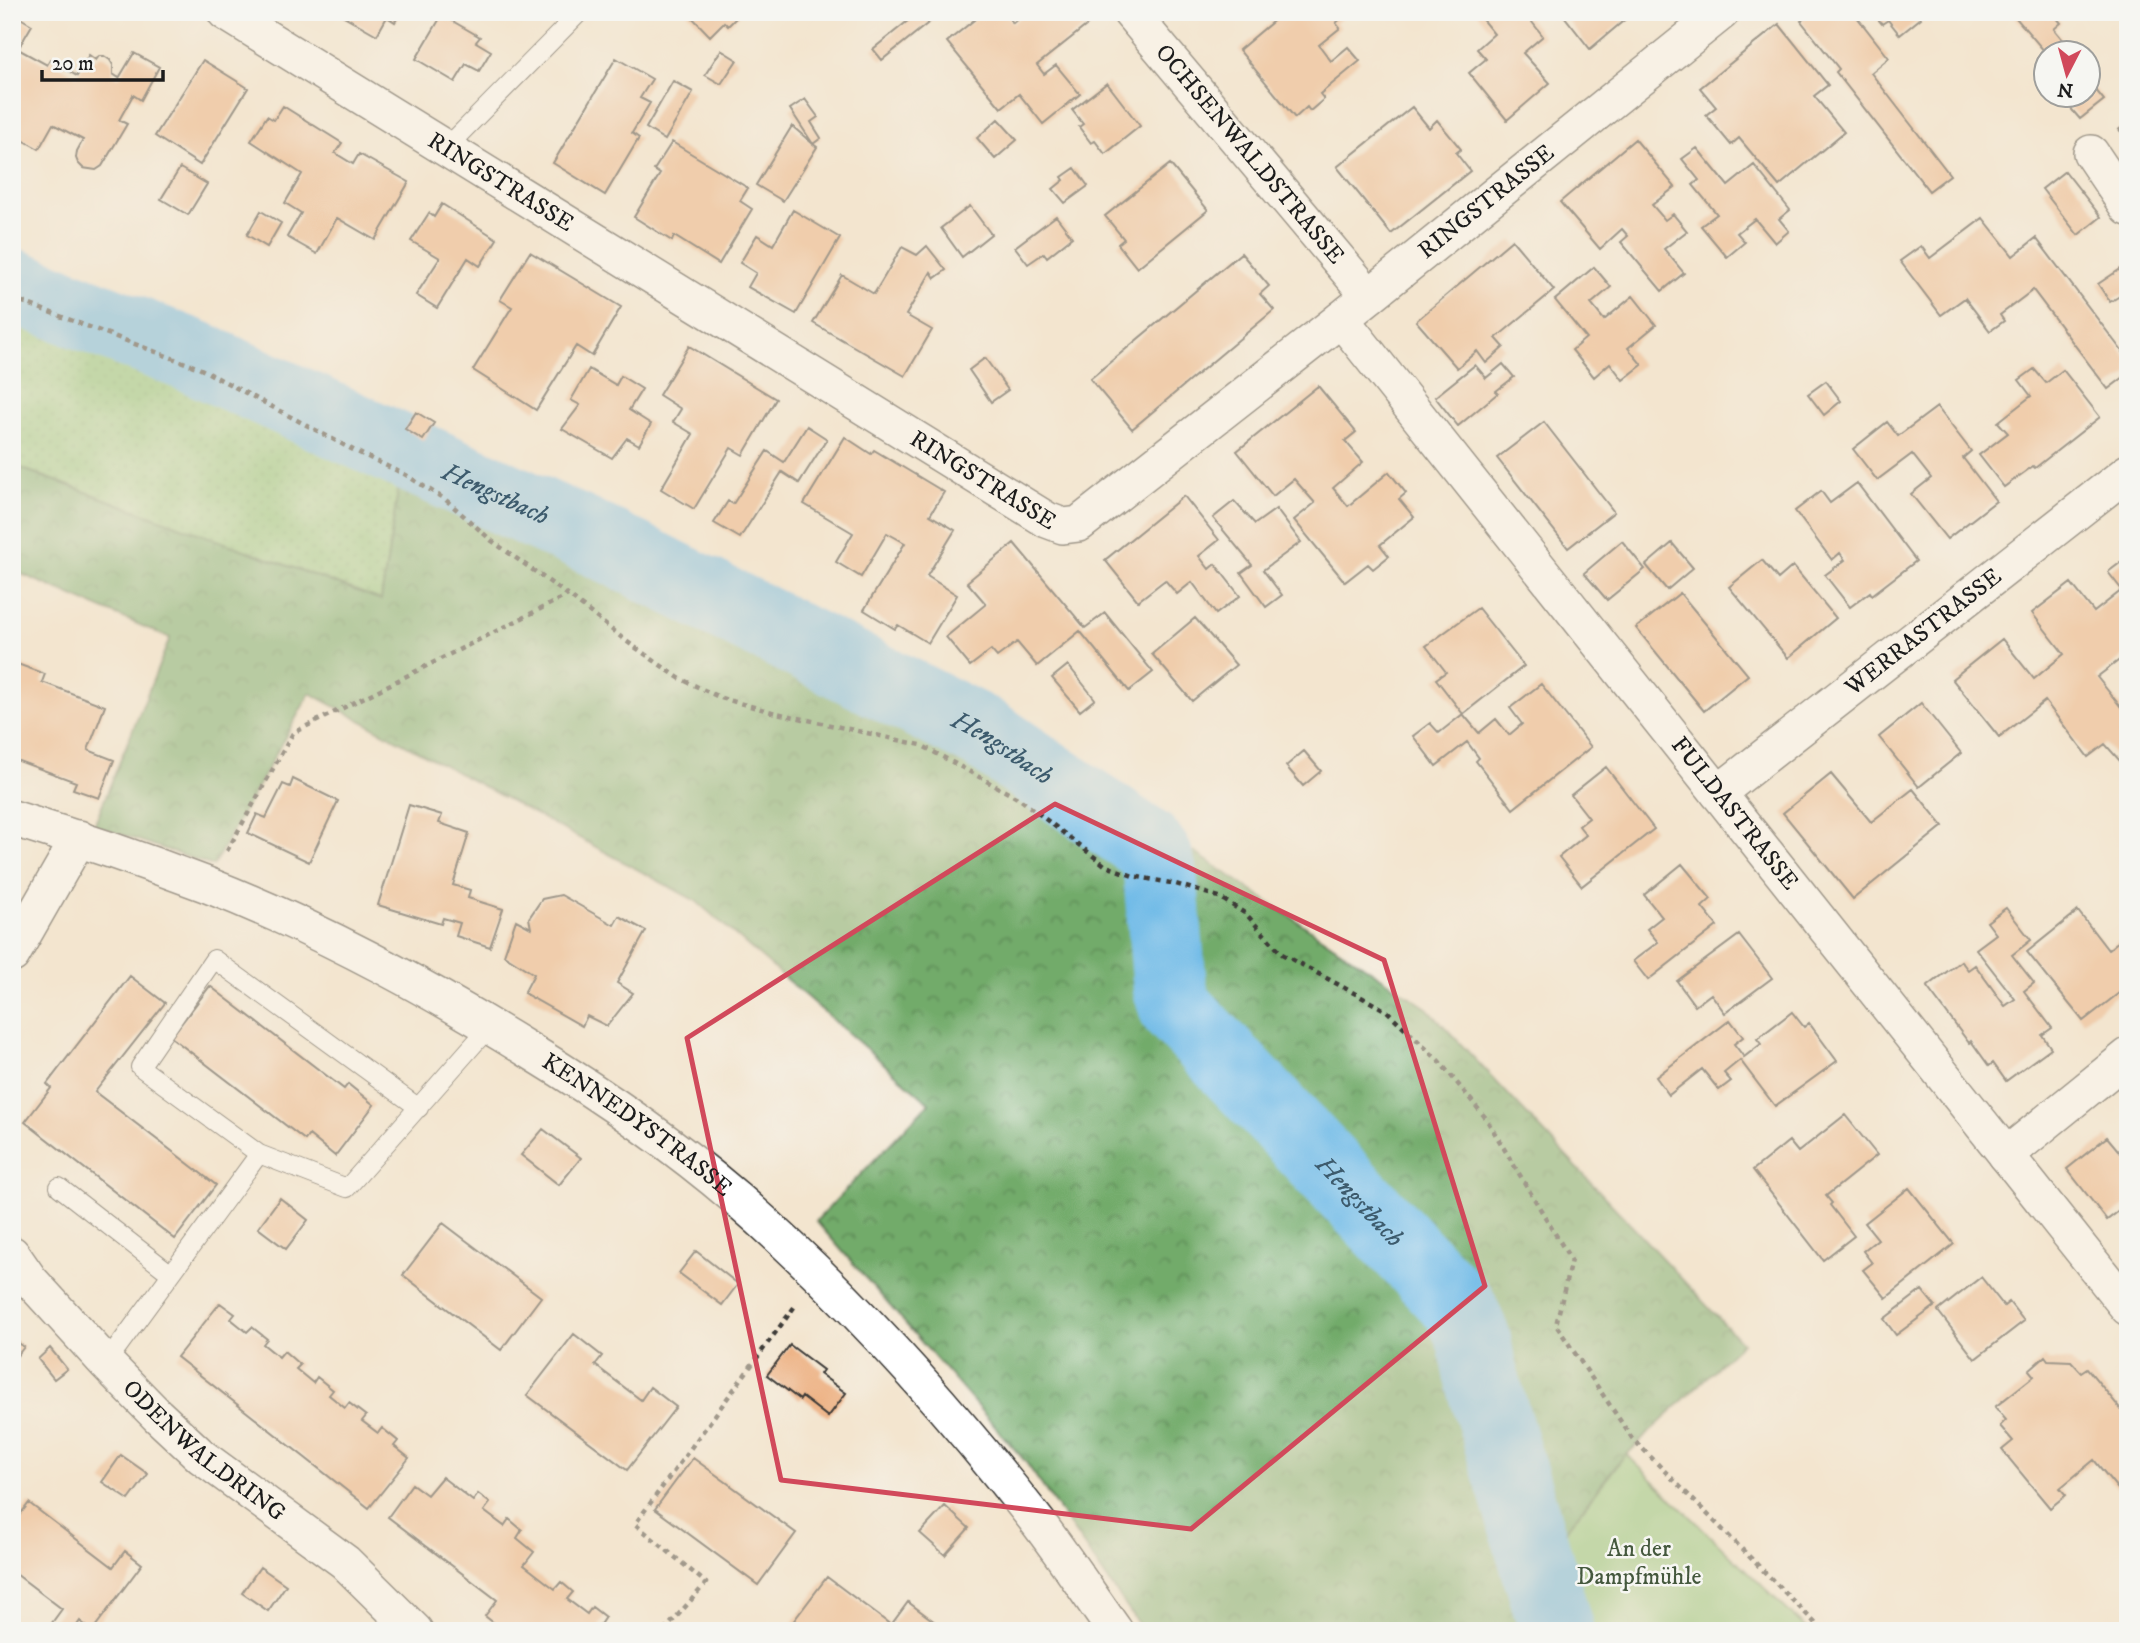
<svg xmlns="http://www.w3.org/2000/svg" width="2140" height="1643" viewBox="0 0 2140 1643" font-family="'IM FELL DW Pica',serif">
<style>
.grass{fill:url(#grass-dots);stroke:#54714b;stroke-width:2}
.forest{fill:url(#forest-crowns);stroke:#476443;stroke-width:2}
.park{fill:#8dc67a;stroke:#54714b;stroke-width:2}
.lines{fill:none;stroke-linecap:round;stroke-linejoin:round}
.river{stroke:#6ebae7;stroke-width:74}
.building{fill:#edb081}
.service-casing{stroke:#3c3a37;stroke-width:20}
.minor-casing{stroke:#3c3a37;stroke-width:38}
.path{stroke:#3c3a37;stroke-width:4.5;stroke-dasharray:5 5;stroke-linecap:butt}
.service{stroke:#fff;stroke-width:18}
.minor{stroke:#fff;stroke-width:35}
.marked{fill:none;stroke:#d1495b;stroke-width:5;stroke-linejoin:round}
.labels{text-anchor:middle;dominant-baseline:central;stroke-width:5;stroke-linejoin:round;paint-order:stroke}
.street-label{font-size:24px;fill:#1c1c1c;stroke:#f6f6f2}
.park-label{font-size:24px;fill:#44583d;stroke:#f6f6f2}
.water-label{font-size:26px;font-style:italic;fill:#3d5b6d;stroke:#f6f6f2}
</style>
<defs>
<pattern id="grass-dots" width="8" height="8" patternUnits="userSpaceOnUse" patternTransform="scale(1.75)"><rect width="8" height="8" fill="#8dc67a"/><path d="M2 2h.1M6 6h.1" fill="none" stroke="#79aa69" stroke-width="1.8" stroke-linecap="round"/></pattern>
<pattern id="forest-crowns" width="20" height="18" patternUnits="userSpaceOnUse" patternTransform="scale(1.75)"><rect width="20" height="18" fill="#72ab6a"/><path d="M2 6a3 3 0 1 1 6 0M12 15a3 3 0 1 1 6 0" fill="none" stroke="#5d8a56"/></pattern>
</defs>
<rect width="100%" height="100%" fill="#f6f6f2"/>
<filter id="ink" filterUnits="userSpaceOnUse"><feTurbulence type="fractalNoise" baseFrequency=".0143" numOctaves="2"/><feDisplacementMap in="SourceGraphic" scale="14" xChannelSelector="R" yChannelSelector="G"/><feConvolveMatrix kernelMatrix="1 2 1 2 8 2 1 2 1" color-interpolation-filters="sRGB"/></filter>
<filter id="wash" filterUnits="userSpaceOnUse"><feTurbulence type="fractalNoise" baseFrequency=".00686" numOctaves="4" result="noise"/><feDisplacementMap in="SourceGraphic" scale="28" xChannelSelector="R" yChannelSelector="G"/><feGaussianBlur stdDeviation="1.57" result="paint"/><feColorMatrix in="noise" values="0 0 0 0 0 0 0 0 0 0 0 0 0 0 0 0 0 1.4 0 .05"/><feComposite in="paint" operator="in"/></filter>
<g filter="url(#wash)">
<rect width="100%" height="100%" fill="#f3e5cf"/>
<path class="grass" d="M12 309 193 385 399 485 381 600 12 465Z"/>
<path class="forest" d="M407 433 960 695 1427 1008 1742 1343 1617 1464 1556 1543 1594 1631H1143L1025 1461 816 1221 929 1103 696 901 310 693 213 866 94 825 170 638 12 570V465L381 600Z"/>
<path class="park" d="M1626 1454 1809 1631H1594L1556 1543Z"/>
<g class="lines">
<path class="river" id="s1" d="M12 285 193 356 612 547 983 733 1147 845 1156 857 1160 873 1170 989 1176 1008 1460 1307 1474 1340 1480 1372 1557 1631"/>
</g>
<g id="blocks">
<path class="building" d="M337 12H401L395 22 387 17 377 35Z
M687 12H742L728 26 724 22 710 36Z
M919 12H942L882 60 873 49Z
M984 12H1005L1013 23 1026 12H1092L1096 18 1037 65 1044 74 1056 65 1080 94 1043 124 1019 94 1001 108 947 42Z
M1284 12H1343L1345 15 1336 23 1340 28 1319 45 1331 61 1348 47 1360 61 1320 94 1324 99 1310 111 1307 107 1295 118 1239 50Z
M1476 12H1524L1543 36 1523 53 1550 83 1507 120 1469 73 1486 59 1477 49 1494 34Z
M1561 12H1634L1590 49Z
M1812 12H1853L1889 58 1871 73 1950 175 1929 191 1836 72 1839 69 1801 21Z
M1872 12H1917L1921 18 1900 35 1888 20 1882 24Z
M2011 12H2052L2061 23 2054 29 2068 46 2060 52H2045Z
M12 13 32 25 18 49 47 65 50 60 77 76 89 55 96 60 99 56H104L110 60 113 65V74L119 78 134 53 159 67 141 100 133 95 119 120 127 124 102 166 96 170 83 168 78 163 76 158 77 151 83 140 53 124 39 149 12 134Z
M442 15 480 37 476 42 491 51 479 71 466 64 455 82 416 59Z
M1779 24 1828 85 1814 96 1844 132 1779 186 1739 138 1731 145 1706 115 1716 107 1700 88Z
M721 50 737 60 721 84 705 75Z
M616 58 652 79 640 98 650 103 632 133 639 138 605 195 553 163Z
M203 60 248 88 200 165 155 136Z
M673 81 693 92 665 140 646 128Z
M1107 83 1140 126 1105 154 1095 141 1091 143 1079 127 1083 124 1072 110Z
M2091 84 2104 100 2080 119 2067 104 2079 94H2088V87Z
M805 99 818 117 811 122 821 138 813 144 817 147 783 201 756 185 792 126 813 144 790 109Z
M283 106 342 143 335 153 353 164 359 154 409 182 375 240 337 218 317 254 287 237 301 213 285 203 302 174 251 141 267 116 274 120Z
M1412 107 1429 128 1437 120 1461 149 1456 153 1470 171 1391 234 1337 167Z
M998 119 1017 140 995 159 977 138Z
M1635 139 1675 187 1652 205 1665 220 1673 214 1687 231 1664 249 1684 273 1662 291 1621 242 1628 236 1622 229 1600 249 1560 202Z
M672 142 748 188 740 201 752 209 719 264 674 236 672 241 634 217 660 174 654 170Z
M1697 148 1728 186 1754 165 1790 210 1779 219 1789 231 1775 243 1755 219 1737 233 1745 242 1727 257 1701 226 1717 214 1693 185 1699 180 1682 159Z
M1170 164 1208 210 1137 268 1118 244 1124 239 1105 216Z
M180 168 207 184 188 215 161 199Z
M1075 168 1088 186 1065 203 1053 189 1064 180 1062 177Z
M2065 171 2101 217 2078 235 2042 189Z
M442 204 497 239 480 266 468 258 437 308 416 295 440 258 411 241 429 213 434 217Z
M970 206 991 234 962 257 941 228Z
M793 210 840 238 796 314 748 287 756 273 740 263 757 235 773 245Z
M261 211 281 223 267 247 247 235Z
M1056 216 1072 237 1047 257 1044 253 1028 264 1015 247Z
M1983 218 2013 256 2036 238 2128 359V374L2108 389 2033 290 2000 315 2004 321 1990 331 1965 298 1941 315 1900 261 1921 246 1930 258Z
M1512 240 1554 290 1496 338 1504 347 1486 363 1477 351 1457 368 1416 321Z
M927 246 946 270 935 278 931 272 906 315 932 330 905 376 813 323 842 275 874 294 902 247 917 255Z
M530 252 621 307 592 356 576 346 536 410 473 370 512 307 500 300Z
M1241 253 1269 286 1260 294 1274 310 1132 429 1090 379Z
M2128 264V291L2110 302 2098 284Z
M1594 267 1611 287 1591 304 1604 320 1633 296 1656 325 1628 348 1642 365 1623 380 1610 363 1594 377 1572 350 1586 338 1555 300Z
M689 346 776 399 743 455 731 448 694 509 661 489 693 434 673 422 681 409 659 395Z
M985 358 1008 390 991 402 969 370Z
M1503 364 1514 377 1496 391 1498 393 1458 426 1435 397 1475 365 1486 378Z
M589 369 616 385 621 376 642 389 629 410 651 424 639 445 627 438 612 458 562 429 580 405 571 400Z
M2034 369 2046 383 2063 370 2100 417 2035 468 2033 466 2004 487 1979 455 2008 433 1998 422 2031 396 2019 380Z
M1826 381 1841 401 1824 415 1808 394Z
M1318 386 1356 432 1345 441 1363 462 1333 488 1348 506 1389 472 1406 493 1399 499 1414 517 1380 545 1389 556 1373 569 1368 564 1345 582 1294 520 1315 503 1294 479 1273 496 1237 451Z
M1937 407 1971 451 1963 458 1996 501 1947 539 1911 494 1931 478 1912 454 1877 480 1853 449 1887 422 1898 436Z
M416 412 434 423 423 440 405 429Z
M1544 422 1614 512 1568 548 1497 458Z
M807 426 827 439 799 483 782 472 740 538 714 523 728 501 733 504 767 451 784 462Z
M845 437 871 454 874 450 944 492 930 515 955 530 927 576 957 595 928 643 898 625 895 629 864 610 905 543 887 533 861 577 836 562 853 533 804 504Z
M1857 483 1916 561 1872 595 1870 592 1850 607 1825 575 1845 560 1840 553 1832 560 1795 511 1821 491 1830 503Z
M1184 496 1219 540 1199 556 1209 569 1215 564 1240 596 1216 614 1192 582 1177 594 1165 580 1138 601 1105 560Z
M1234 501 1255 524 1276 509 1301 542 1263 570 1282 595 1266 607 1241 573 1252 565 1213 518Z
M1622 541 1645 569 1607 600 1584 573Z
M1014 543 1085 628 1105 613 1153 672 1129 691 1080 631 1037 666 1017 642 997 657 991 650 970 666 946 637 986 604 967 582Z
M1672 543 1693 568 1667 590 1646 565Z
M2128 557V657L2126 655 2097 677 2128 716V722L2123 726 2128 731V770L2105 744 2088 757 2045 701 1999 737 1952 679 2002 639 2034 679 2064 654 2032 613 2071 583 2094 612 2122 590 2108 572Z
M1762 560 1778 579 1793 566 1836 618 1788 658 1729 587Z
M1680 593 1748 675 1704 711 1636 628Z
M1478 608 1524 666 1463 714 1436 679 1446 672 1426 646Z
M1195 618 1236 665 1192 701 1152 654Z
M12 662 45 674 42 682 105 706 88 750 114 760 99 798 73 789 76 782 13 759 19 745 12 742Z
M1068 665 1095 699 1080 711 1052 678Z
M1541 684 1591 747 1513 809 1476 761 1479 758 1467 742 1436 766 1413 736 1430 723 1439 733 1463 714 1479 733 1496 719 1509 735 1522 724 1510 708Z
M1921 703 1961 753 1919 787 1879 737Z
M1304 751 1321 771 1303 786 1286 766Z
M1606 767 1654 829 1582 886 1559 857 1586 835 1579 826 1589 818 1571 795Z
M1831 774 1871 822 1913 789 1943 826 1853 899 1783 813Z
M293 779 338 801 309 862 248 833 257 814 266 818 283 784 290 787Z
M409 805 442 815 439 823 469 833 453 885 470 890 468 898 503 909 490 947 456 936 460 923 443 918 441 924 378 905Z
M1682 864 1711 899 1702 907 1717 926 1648 980 1633 961 1658 942 1647 929 1662 917 1644 895Z
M561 895 614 925 619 916 646 931 617 983 633 993 607 1026 587 1016 582 1026 524 993 534 974 504 955 516 920 531 928 529 918 542 899Z
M2006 908 2031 940 2012 955 2034 983 2024 991 2052 1028 2042 1035 2051 1048 2006 1081 1993 1063 1989 1066 1971 1041 1969 1043 1927 987 1961 961 1968 970 1975 965 2005 1006 2015 999 1976 949 1996 934 1987 922Z
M2078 911 2108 950 2126 935 2128 938V986L2083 1021 2027 952Z
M1739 935 1772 978 1725 1013 1711 994 1695 1006 1677 981Z
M130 976 165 1003 95 1092 216 1185 175 1239 25 1122 51 1088 47 1084Z
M210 986 344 1089 348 1084 374 1105 335 1156 309 1135 305 1140 171 1037Z
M1792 1012 1804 1027 1809 1023 1837 1061 1775 1106 1740 1060 1724 1073 1731 1081 1719 1090 1702 1069 1669 1095 1656 1077 1730 1020 1743 1037 1734 1044 1744 1057 1761 1044 1757 1039Z
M1845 1115 1877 1155 1826 1196 1832 1203 1830 1205 1854 1236 1823 1260 1753 1170 1789 1141 1798 1152Z
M543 1129 581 1158 559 1185 521 1155Z
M2107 1137 2128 1162V1204L2107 1220 2067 1169Z
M1909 1188 1954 1244 1886 1298 1863 1270 1872 1263 1863 1251 1878 1239 1865 1223Z
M280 1198 308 1220 286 1249 258 1228Z
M443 1223 541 1297 501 1350 403 1275Z
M696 1251 738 1284 722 1305 679 1273Z
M1981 1277 2004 1306 2009 1302 2024 1321 1975 1359 1938 1311Z
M1922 1290 1935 1306 1896 1335 1884 1319Z
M220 1303 235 1314 231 1319 247 1332 252 1327 267 1339 263 1344 279 1357 284 1351 300 1365 296 1369 313 1383 317 1377 333 1390 329 1395 345 1408 349 1403 366 1416 362 1421 378 1433 382 1428 398 1441 394 1446 409 1458 369 1508 177 1357Z
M574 1334 602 1356 595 1365 641 1400 650 1387 676 1407 627 1470 527 1395Z
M12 1338 24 1347 12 1362Z
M790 1345 823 1370 820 1374 846 1393 828 1417 802 1397 800 1400 767 1375Z
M50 1348 67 1369 54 1379 38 1359Z
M2045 1356 2048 1360 2071 1361 2081 1372 2087 1368 2128 1418V1488L2122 1494 2094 1460 2060 1488 2066 1495 2050 1508 2002 1450 2013 1441 2000 1426 2006 1420 1995 1407 2034 1376 2029 1370Z
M121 1455 148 1474 129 1500 102 1482Z
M693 1458 796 1533 758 1585 655 1509Z
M442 1477 473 1501 478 1494 490 1503 484 1511 504 1526 509 1519 522 1530 517 1538 534 1552 524 1565 555 1589 561 1582 573 1592 567 1599 587 1614 592 1607 605 1617 599 1626 606 1631H504L485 1616 497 1600 388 1517 412 1484 427 1495Z
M29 1503 113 1567 125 1551 142 1564 92 1631 80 1621 73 1631H46L62 1609 12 1571V1525Z
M945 1506 969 1528 945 1555 920 1533Z
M260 1567 286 1585 268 1611 242 1593Z
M827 1577 891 1625 908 1602 947 1631H786Z"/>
</g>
</g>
<g filter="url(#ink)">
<use href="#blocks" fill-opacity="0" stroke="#3c3a37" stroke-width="2"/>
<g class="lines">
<defs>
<path id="service" d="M445 149 580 12
M259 1154 140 1067 214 959 419 1108
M59 1187 171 1274
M106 1363 259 1154 347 1188 490 1026"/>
<g id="minor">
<path id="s2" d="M225 12 1047 520 1063 526 1079 524 1341 319 1722 12"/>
<path id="s3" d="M1130 12 1369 296"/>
<path d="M2091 153 2128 208"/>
<path id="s4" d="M1341 319 2128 1308"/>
<path id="s5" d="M1718 793 2128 472"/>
<path id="s6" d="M12 818C77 838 142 860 205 884 318 928 427 987 530 1051 602 1095 672 1143 736 1198 843 1291 946 1405 1033 1516 1062 1553 1088 1593 1115 1631"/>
<path d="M12 955 79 838"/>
<path d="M2006 1155 2128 1056"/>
<path id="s7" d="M12 1254 30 1280 106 1363 157 1415 202 1457 345 1562 415 1631"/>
</g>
</defs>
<use href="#service" class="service-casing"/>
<use href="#minor" class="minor-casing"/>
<path class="path" d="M2119 131 2128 124
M12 298 199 368 355 451 406 475 446 500 492 541 568 595 626 641 679 678 721 698 772 712 921 745 1021 800 1106 866 1133 876 1176 884 1219 897 1246 914 1282 954 1387 1011 1439 1061 1485 1117 1571 1260 1556 1325 1632 1438 1823 1631
M227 851 293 733 568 595
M664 1631 706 1583 635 1524 795 1306"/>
<use href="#service" class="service"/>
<use href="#minor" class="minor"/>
</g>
</g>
<path d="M0 0H2140V1643H0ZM1055 804 1384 960 1485 1286 1191 1529 781 1480 687 1038Z" fill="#f3e5cf" fill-opacity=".55" fill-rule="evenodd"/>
<path class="marked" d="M1055 804 1384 960 1485 1286 1191 1529 781 1480 687 1038Z"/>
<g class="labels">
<g class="street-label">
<text stroke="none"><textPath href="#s3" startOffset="186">OCHSENWALDSTRASSE</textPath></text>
<text stroke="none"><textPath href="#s2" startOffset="324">RINGSTRASSE</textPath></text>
<text stroke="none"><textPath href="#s2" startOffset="1519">RINGSTRASSE</textPath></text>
<text stroke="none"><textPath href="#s2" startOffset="891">RINGSTRASSE</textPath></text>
<text stroke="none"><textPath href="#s5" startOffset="261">WERRASTRASSE</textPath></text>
<text stroke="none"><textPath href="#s4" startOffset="632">FULDASTRASSE</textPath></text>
<text stroke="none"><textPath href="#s6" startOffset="700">KENNEDYSTRASSE</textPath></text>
<text stroke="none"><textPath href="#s7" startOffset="276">ODENWALDRING</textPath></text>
</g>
<g class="park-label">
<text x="1639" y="1549">An der<tspan x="1639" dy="28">Dampfmühle</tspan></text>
</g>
<g class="water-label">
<text stroke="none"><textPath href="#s1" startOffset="527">Hengstbach</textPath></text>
<text stroke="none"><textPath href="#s1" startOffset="1094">Hengstbach</textPath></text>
<text stroke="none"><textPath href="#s1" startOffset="1703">Hengstbach</textPath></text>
</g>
</g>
<rect width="2140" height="1643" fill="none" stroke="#f6f6f2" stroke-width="42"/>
<g transform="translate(2067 74) rotate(186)"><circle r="33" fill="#f6f6f2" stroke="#9f9f9c" stroke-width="2"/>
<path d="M0-5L12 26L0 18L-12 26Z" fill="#d1495b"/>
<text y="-10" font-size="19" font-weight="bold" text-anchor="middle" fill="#1c1c1c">N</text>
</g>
<path d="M42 70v10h121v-10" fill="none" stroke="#1c1c1c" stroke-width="3.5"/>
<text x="52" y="70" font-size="21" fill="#1c1c1c" stroke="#f6f6f2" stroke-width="5" paint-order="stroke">20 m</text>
</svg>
